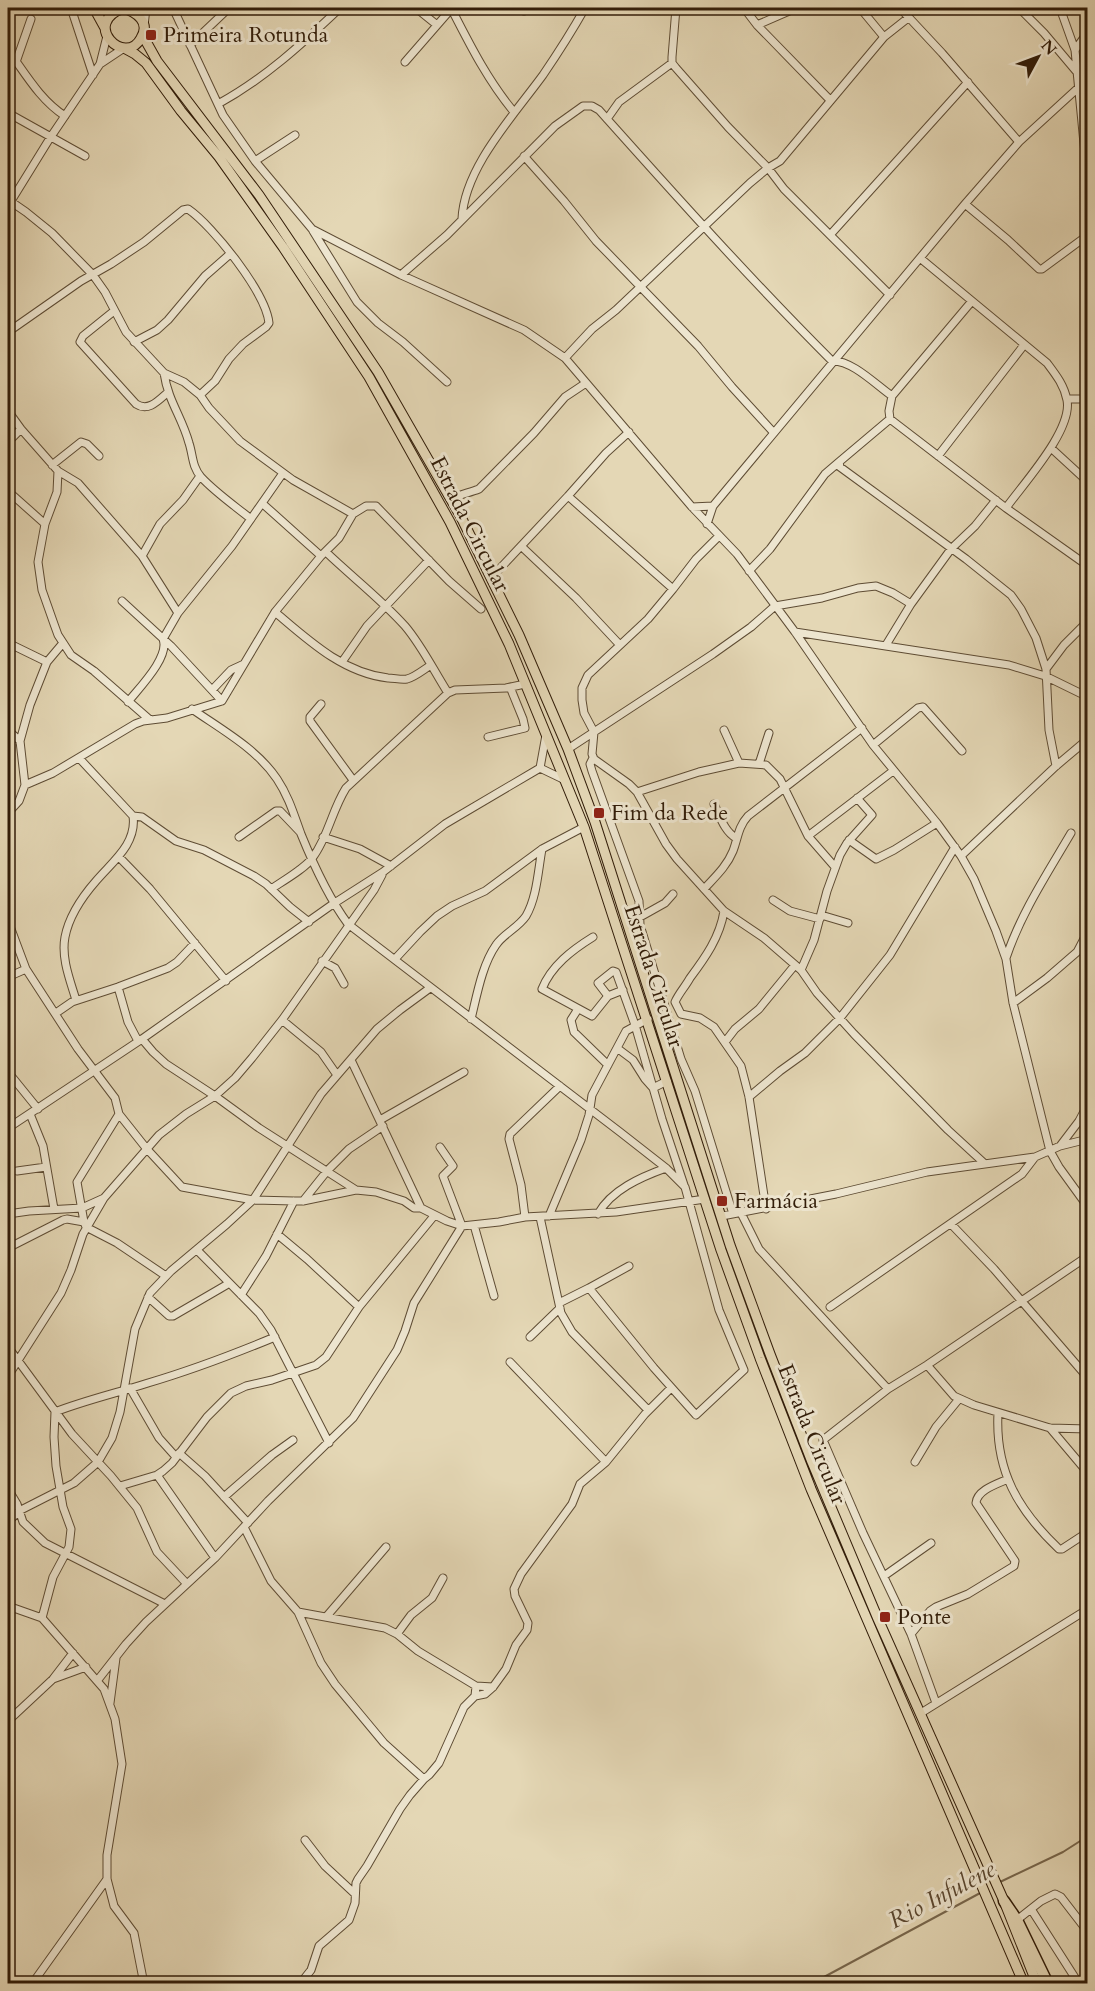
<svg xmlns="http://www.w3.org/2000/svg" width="1095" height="1991" viewBox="0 0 1095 1991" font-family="Cardo,serif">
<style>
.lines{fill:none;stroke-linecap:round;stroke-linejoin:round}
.stream{stroke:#78674d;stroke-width:2}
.minor-casing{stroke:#5e4c34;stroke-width:9}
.major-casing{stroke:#321d09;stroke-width:11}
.highway-casing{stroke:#321d09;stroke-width:13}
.minor{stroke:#ede5cf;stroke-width:7}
.major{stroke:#e4d7b5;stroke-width:9}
.highway{stroke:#e4d7b5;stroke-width:10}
.poi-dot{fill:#8f2418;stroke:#ede5cf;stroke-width:2}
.labels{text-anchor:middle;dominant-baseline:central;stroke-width:6;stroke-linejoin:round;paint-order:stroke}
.poi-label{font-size:22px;fill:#321d09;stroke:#ede5cf;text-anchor:start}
.street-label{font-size:22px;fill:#321d09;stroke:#ede5cf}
.water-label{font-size:24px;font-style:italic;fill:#5b4831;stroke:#ede5cf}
</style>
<rect width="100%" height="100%" fill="#e4d7b5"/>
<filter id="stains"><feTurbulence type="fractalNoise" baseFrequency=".00333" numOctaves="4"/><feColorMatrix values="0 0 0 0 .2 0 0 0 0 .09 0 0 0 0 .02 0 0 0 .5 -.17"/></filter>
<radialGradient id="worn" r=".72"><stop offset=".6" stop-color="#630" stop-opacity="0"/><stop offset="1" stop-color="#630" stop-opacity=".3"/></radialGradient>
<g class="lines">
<path class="stream" d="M1000 1882 1063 1852 1088 1836
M811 1984 982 1892"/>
<defs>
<path id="minor" d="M71 8 93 75
M173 8 223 115 255 161 312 229 401 275 524 330 565 358 692 507 737 554 795 632 873 745 937 823 961 856 974 879 996 931 1006 959 1013 1003 1050 1151 1059 1167 1088 1207
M416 8 437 25
M451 8C470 45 488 81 514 112
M676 8 672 57V63L676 68 728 127 768 168 784 189 890 295
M744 8 757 25 830 100
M860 8 884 37
M900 8 942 53 1019 142
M1019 8 1044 33 1076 71
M1060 8 1075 50 1088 185
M524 11 527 8
M757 25 796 8
M144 26 146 8
M190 45 229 8
M8 50C25 73 40 100 65 116
M1075 50 1088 32
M16 62 31 19
M405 62 452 8
M100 64 124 48
M218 104C264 79 302 44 340 8
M8 113 85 156
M607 119 619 102 672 63
M524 156 564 201 596 241 698 346 732 387 774 433
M255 161 295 135
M10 201 26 212 52 233 93 275 105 292 126 332 164 373 184 382 200 395 209 408 240 441 293 480 353 514
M965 204 1008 240 1039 269H1042L1088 235
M8 206 50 138 100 64 107 36
M462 219C464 168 514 115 543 75 558 53 572 31 585 8
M313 231 357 302 378 323 403 342 447 382
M830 235 968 82
M920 258 1047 363C1056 375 1064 385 1067 400 1073 430 1023 484 1006 508
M401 275 447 235 555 126 583 106H592L599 110C675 195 751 280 832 361 852 360 876 385 892 396
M972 301 892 396 889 411 890 419 1006 508 1088 566
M114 311 83 336 80 342 136 404C148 412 158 401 167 393
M8 332 81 281 111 264 144 242 183 210 188 209C213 226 266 293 269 323L266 327 243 344 229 359 215 381 200 395
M134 342 157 330 168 320 205 276 230 254
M565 358 592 329 616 310 750 183 768 168 780 161 884 37 908 18
M164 373C168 401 182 417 189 443 193 455 192 467 201 477 216 493 235 506 251 519
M1067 399H1088
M8 411 21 429 58 471 78 483 142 556 178 613
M890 419 839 462 840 467 966 559 1011 595 1021 609 1036 638 1046 669 1049 730 1056 766
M8 442 21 429
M1051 448 1088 482
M938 456 1024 345
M52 465 81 442 87 444 99 456
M58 471 57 492 45 524 38 562 42 590 54 624 58 635 71 655 94 671 150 720
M8 491 45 524
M568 496 673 589
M451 499C460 494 469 493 479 489L534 433 565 397 586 383
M263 504 321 556
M692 507 713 506
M707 524 713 506 965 204 1019 142 1078 88 1088 85
M719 536 696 559 673 589 648 619 588 675 582 688V700L584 713 594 732 592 754 594 759 629 784 637 792 666 844 677 859 724 911 764 938 801 970 817 993 854 1034 948 1130 984 1163
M521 546 576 598 619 644
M326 552C352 577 381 599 405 626 422 646 434 671 448 693
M142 556 160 524 183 500 200 476
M749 571 770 549 825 474 839 462
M491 578 568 496 606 453 629 432
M122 601 171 646 222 701
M275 612C308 640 343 673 388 678 394 678 401 680 407 679 415 677 423 670 431 665
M795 632 1009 665 1045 676 1088 697
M8 643 47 662
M886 645 911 604 951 549 975 526 996 500
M342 662 367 626 429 560
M1046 669 1064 645 1088 621
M212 690 231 670 244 664
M128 702C139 688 170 657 163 639L178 613 232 546 283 473
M321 704 310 717V721L353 780
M192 709C222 730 257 749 277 779 289 797 294 815 301 834 314 866 328 897 348 924L620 1132 666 1168 685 1187 719 1310 744 1370 696 1415 654 1368 589 1288 559 1303
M8 730 20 741
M724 730 739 763
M488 737 525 728 523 719 510 687
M873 745 918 708 923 707 962 751
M568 749 713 654 751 627 775 606 822 598 858 588 876 586 893 593 911 604
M79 758 133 816 142 817 176 841 204 850 254 876 266 884 290 907 309 922
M593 758 590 764 592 771 639 901 640 925 681 1059 695 1091 733 1214
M759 764 769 733
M540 768 546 735
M540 768 565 780
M25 785 53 773 135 724 143 721 167 718 222 701 275 612 321 556 339 538 353 514 366 506H376L449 581 481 609
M637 792 699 772 739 763 766 765 780 779 808 836 835 867
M714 804C720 816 724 831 736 838
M8 813 19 801 25 785 20 741 30 705 47 662 63 643
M808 836 893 771
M239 837 276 811H280L300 832
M323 837 360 849 391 866
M849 840 876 859 894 850 937 823
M961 856 1056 766 1088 739
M119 857 150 889 226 981
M271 889C283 881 306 868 313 857 328 837 332 810 346 788L448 693 455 690 506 688 525 684
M704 889C715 877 727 866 733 851 738 838 738 827 748 816L862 728
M773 900 790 911 820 919
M724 911C720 937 705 958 690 978 685 987 679 993 675 1002L681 1014 700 1018 714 1027 741 1066 749 1097 766 1209
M821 915 848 923
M640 917 665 903 673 894
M8 921 26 969 78 1049 115 1098 119 1114 146 1148 182 1187 253 1200 294 1201H303L356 1190 376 1192 404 1201 414 1208H421
M593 937C572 950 551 966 542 989L592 1016 608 996 623 990
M1006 958C1021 913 1047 874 1071 833
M395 959 420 932 437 916 452 906 485 891 542 849 584 827
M322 961 335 968 344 984
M801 970 814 940 827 891 840 855 847 843 872 815 857 798
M8 977 26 969
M118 987 128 1022 138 1041
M608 996 598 983 613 971 616 972 635 1025 662 1119 684 1185
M76 1000C70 980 61 958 65 937 69 916 82 897 96 881 112 862 137 844 133 816
M1013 1003 1047 978 1077 952 1088 931
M578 1009 571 1020 574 1032 608 1065
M56 1013 72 1002 118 987 168 968 177 962 195 943
M471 1019C477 995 482 965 496 945 503 934 518 928 526 916 537 897 538 871 542 849
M282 1020 321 1052 337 1075
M142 1039 153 1052 166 1064 215 1096 259 1128 356 1190
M725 1042 735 1029 759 1009 795 965
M617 1048 633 1060 645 1079 653 1088 667 1081
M351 1060 421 1208 447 1221 462 1226 499 1222 525 1217 616 1212 705 1199
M8 1072 38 1109
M749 1097 780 1071 805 1053 840 1018 890 955 955 847
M30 1114 43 1146 54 1209
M119 1114 77 1182 84 1222 86 1227 117 1243 166 1276
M380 1120 464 1072
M8 1128 142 1039 333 904 383 872 445 824 540 768
M1060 1146 1088 1139
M440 1147 453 1166 443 1176 462 1226
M17 1171 46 1167
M303 1201 327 1171 349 1149 383 1126
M741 1213 759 1249 888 1389
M8 1214 29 1211 82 1208 104 1198
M598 1214C611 1190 641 1177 666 1168
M549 1216 581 1140 589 1115 592 1095 626 1031 648 1019
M722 1216 836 1194 927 1172 1035 1157 1060 1146 1079 1121 1088 1104
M525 1217 521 1185 509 1139 510 1134 560 1086
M540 1217 561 1313 572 1332 648 1410
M951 1224 994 1269 1088 1378
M474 1225 494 1296
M277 1234 307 1259 359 1307
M8 1248 63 1220 67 1219 84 1222
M197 1250 259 1313 271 1330 329 1443
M589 1288 629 1266
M241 1295 266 1256 294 1201
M148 1297 169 1316H173L228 1284
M830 1307 1022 1174 1035 1157
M530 1337 560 1308
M8 1347 72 1434 111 1476 137 1508 157 1552 187 1584
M510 1362 606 1462
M927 1365 954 1396 974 1405 1050 1428 1088 1429
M8 1376 61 1293 71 1270 83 1234 104 1198 159 1135 186 1114 215 1096 235 1078 252 1058 282 1020 374 890 382 875
M130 1388 159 1438 176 1457
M998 1413C995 1471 1018 1510 1059 1549H1062L1088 1532
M1050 1428 1088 1473
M179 1453 205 1476 248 1523
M915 1462 936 1427 959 1399
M157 1475 215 1558
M120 1486 157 1475 163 1471 172 1463 207 1417 231 1393 246 1386 272 1380 316 1365 326 1357 359 1307 434 1216
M8 1489 17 1504 23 1522 45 1543 165 1604
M224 1497 272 1455 293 1440
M8 1522 19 1511 74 1483 98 1462 112 1438 120 1412 135 1329 150 1293 171 1271 227 1224 253 1200 321 1094 377 1029 400 1010 430 988
M244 1527 271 1581 298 1612 385 1628 397 1634 418 1651 476 1686 493 1687
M884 1576 931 1543
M8 1606 42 1618 104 1689 115 1719 122 1764 107 1855V1879L114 1906 134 1933 144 1984
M298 1612 321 1663 335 1684 384 1743 424 1779
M326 1617 386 1547
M42 1618 53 1577 69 1547 71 1529 63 1507 56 1466 54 1437 55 1412C86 1400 117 1393 148 1383 192 1370 234 1354 275 1337
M397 1634 411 1615 432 1598 443 1578
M911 1634 930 1611 936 1607 968 1594 1014 1566 1015 1561 976 1503C977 1490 997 1484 1008 1479
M53 1679 86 1667
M97 1681 126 1644 146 1622 215 1558 268 1501 353 1418 397 1350 405 1331 414 1303 462 1226
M475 1696 485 1694 493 1687 506 1669 516 1645 527 1630 528 1623 515 1596 514 1589 521 1574 572 1504 580 1484 606 1462 645 1414 671 1388
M110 1703 116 1658
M936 1703 911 1634 863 1533 823 1440 888 1389 927 1365 1088 1256
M921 1713 1088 1609
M8 1721 53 1679 73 1653
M305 1840 325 1866 355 1894
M1031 1909 1079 1984
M1017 1920 1041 1901 1055 1894 1061 1897 1088 1932
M32 1984 107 1879
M300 1984 311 1970 319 1946 349 1920 355 1903 356 1883 358 1879 367 1866 400 1809 410 1795 424 1779 429 1775 439 1763 464 1707 475 1696 476 1686"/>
<path id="major" d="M94 8 105 28
M123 8C136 12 151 22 141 38 125 68 80 23 124 8
M143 36 157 61 259 195 378 372 461 517 519 635 568 749 595 822 730 1245 770 1354 812 1462 878 1619 1004 1901 1037 1984
M124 48 135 54 146 63 181 111 219 157 283 247 369 377 450 522 509 644 584 827 721 1250 760 1358 811 1489 1024 1984"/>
<path id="highway" d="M1004 1901 1017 1920 1048 1984"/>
</defs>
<use href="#minor" class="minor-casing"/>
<use href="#major" class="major-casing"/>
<use href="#highway" class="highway-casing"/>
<use href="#minor" class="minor"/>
<use href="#major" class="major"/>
<use href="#highway" class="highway"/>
</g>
<g class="poi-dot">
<rect x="145" y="29" width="12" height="12" rx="3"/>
<rect x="593" y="807" width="12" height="12" rx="3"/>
<rect x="716" y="1195" width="12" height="12" rx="3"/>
<rect x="879" y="1611" width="12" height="12" rx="3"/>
</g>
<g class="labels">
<g class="poi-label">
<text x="163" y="35">Primeira Rotunda</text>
<text x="611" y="813">Fim da Rede</text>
<text x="734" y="1201">Farmácia</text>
<text x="897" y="1617">Ponte</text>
</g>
<g class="street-label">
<text transform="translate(470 524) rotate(63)">Estrada Circular</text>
<text transform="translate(654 976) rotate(72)">Estrada Circular</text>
<text transform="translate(812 1434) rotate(68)">Estrada Circular</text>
</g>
<g class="water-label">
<text transform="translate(942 1895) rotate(-28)">Rio Infulene</text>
</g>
</g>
<rect width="1095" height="1991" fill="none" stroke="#e4d7b5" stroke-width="30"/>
<rect x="9" y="9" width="1077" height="1973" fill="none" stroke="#321d09" stroke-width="3"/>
<rect x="15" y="15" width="1065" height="1961" fill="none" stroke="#321d09" stroke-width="1.5"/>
<g transform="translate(1038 57) rotate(49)" stroke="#ede5cf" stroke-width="4.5" paint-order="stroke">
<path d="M0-4.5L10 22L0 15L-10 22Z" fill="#321d09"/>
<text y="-9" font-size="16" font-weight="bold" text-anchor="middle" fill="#321d09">N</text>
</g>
<rect width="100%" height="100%" filter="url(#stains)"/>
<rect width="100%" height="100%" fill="url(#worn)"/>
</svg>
